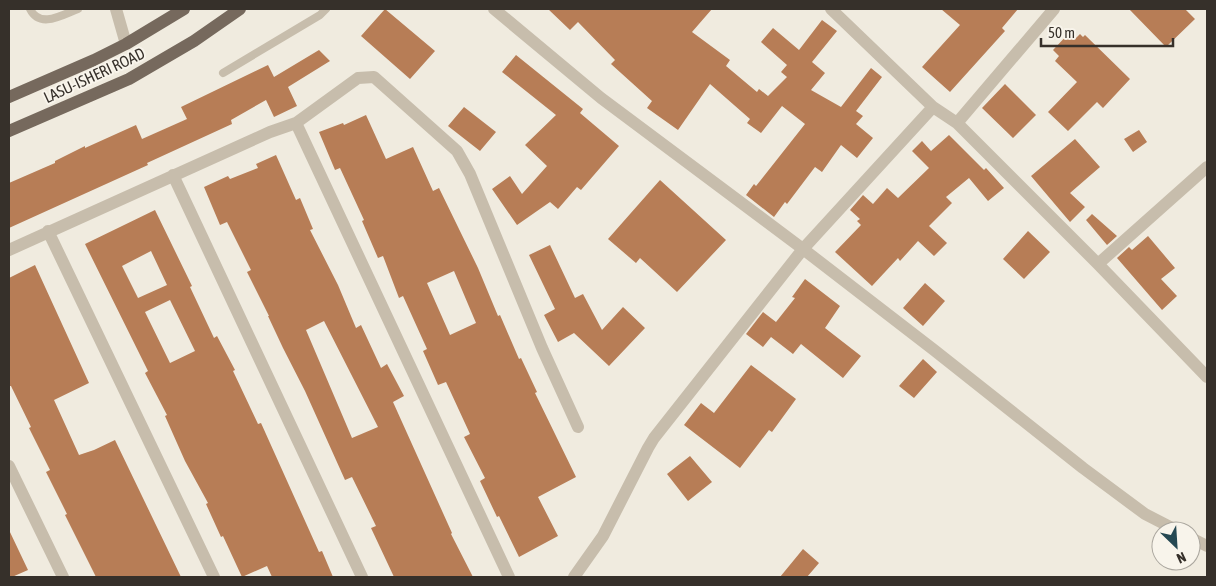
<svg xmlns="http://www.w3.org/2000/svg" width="1216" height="586" viewBox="0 0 1216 586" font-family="'Asap Condensed',sans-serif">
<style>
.building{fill:#b77d56;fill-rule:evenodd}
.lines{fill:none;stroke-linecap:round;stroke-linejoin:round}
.service{stroke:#c7bdac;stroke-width:8}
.minor{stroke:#c7bdac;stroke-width:12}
.primary{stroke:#76695d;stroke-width:12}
.labels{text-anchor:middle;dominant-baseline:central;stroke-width:4;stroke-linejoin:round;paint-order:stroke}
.street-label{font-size:16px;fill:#36302a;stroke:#f8f4eb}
</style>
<rect width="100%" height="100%" fill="#f0ebdf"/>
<path class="building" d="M385 9 435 51 410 79 361 36Z
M548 9H712L692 32 730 60 726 66 757 92 759 89 768 96 787 77 781 72 787 65 761 42 773 28 799 50 822 20 837 31 812 62 825 73 811 90 841 107 871 68 882 77 856 111 863 116 856 124 873 138 857 158 841 145 822 172 815 167 787 204 785 202 774 217 746 195 754 184 756 186 805 124 782 106 761 133 747 123 750 119 710 84 678 130 647 108 652 101 611 64 615 60 578 22 570 30Z
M941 9H1018L1002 28 1005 31 950 92 922 67 960 25Z
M1129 9H1185L1195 19 1166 47Z
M1070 32 1076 38 1080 34 1083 37 1085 35 1130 79 1103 108 1097 102 1068 131 1048 112 1077 82 1055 61 1059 56 1053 50Z
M319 50 330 61 288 87 297 106 274 117 266 100 231 120 232 124 147 163 148 165 9 228V183L55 163V161L85 146V148L136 125 142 139 187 119 181 107 268 65 274 77Z
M516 55 583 109 580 113 619 146 581 190 577 187 558 209 550 202 517 225 492 189 510 176 522 194 547 166 525 145 556 115 502 72Z
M1005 84 1036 115 1013 138 982 108Z
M464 107 496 132 480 151 448 126Z
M366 115 386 159 413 147 433 191 439 188 478 268 498 316 500 315 519 359 521 358 537 392 535 393 576 477 538 497 558 536 519 557 499 516 497 517 480 481 485 478 464 437 470 434 446 382 438 385 423 351 427 349 403 296 399 298 383 256 378 258 362 221 364 220 340 168 335 170 319 132 343 123 344 125ZM454 271 476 323 450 335 427 283Z
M1139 130 1147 142 1133 152 1124 139Z
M949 135 984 170 986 168 1004 188 988 201 969 178 946 197 952 203 929 226 947 243 934 256 918 241 900 261 898 258 872 286 835 252 861 225 857 221 860 219 850 210 863 195 873 204 887 188 898 198 929 168 912 151 922 141 931 151Z
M1075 139 1100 167 1070 193 1085 207 1070 222 1031 176Z
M276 155 296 200 300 198 313 229 310 230 338 285 356 328 361 325 381 368 387 364 404 396 393 402 452 533 451 534 473 577H394L371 528 376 526 352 477 345 480 305 391 283 348 268 316H269L247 272 251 270 227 222 220 225 204 187 228 176 230 179 258 168 256 164ZM324 321 378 427 352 438 306 330Z
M660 180 726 240 677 292 640 258 636 263 608 239Z
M155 210 192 286 190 287 214 338 217 336 235 370 233 371 258 424 261 423 319 552 322 551 333 577H272L267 566 242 577 223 536 221 537 206 504 208 503 185 461 165 416 167 415 145 373 148 371 85 244ZM151 251 167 285 138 298 122 266ZM170 300 195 351 170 363 145 312Z
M1092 214 1117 236 1107 245 1086 220Z
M1028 231 1050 252 1024 279 1003 259Z
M1148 236 1175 268 1161 279 1177 296 1162 310 1117 258 1129 247 1132 250Z
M550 245 575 298 583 294 602 330 623 307 645 328 609 366 574 333 558 342 544 315 555 309 529 255Z
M35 265 89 383 54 400 79 455 94 450 115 440 181 577H96L65 515 67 514 46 472 50 470 29 428 31 427 11 386H9V278Z
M805 279 840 306 825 328 861 356 843 378 801 344 793 354 771 337 763 347 746 334 763 312 776 322 795 298 792 297Z
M925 283 945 301 923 326 903 308Z
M923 359 937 372 914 398 899 386Z
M751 365 796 399 772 432 769 430 740 468 684 425 701 403 714 413Z
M690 456 712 482 688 501 667 474Z
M9 530 28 570 12 577H9Z
M803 549 819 563 807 577H780Z"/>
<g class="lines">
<path class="service" d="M30 9C40 29 62 15 78 9
M223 73 320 15 326 9"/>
<path class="minor" d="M116 9 126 44
M494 9 601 98 803 249 934 350 1083 468 1145 514 1178 531
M933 107 957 123 1054 9
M296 123 509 577
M957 123 1098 264 1207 377
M173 175 362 577
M48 231 214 577
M9 250 270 132 296 123 358 78 374 77 457 151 470 174 542 348 578 427
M1098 264 1207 167
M9 466 63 577
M1191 538 1207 546
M574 577 603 536 648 448 654 438 803 249 933 107 831 9"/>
<path class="primary" d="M9 97 94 60 126 44 184 9
M9 131 129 79 194 41 240 9"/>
</g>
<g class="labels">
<g class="street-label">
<text transform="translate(94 75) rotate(-25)">LASU-ISHERI ROAD</text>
</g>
</g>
<rect width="1216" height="586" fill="none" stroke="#36302a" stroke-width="20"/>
<g transform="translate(1176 546) rotate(155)"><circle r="24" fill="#f8f4eb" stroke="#aaa69e"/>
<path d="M0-4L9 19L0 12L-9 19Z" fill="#254852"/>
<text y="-8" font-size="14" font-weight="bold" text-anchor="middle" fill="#36302a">N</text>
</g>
<path d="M1041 38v8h132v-8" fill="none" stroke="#36302a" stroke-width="2.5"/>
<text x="1048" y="38" font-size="15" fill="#36302a" stroke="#f8f4eb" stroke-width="4" paint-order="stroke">50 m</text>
</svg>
